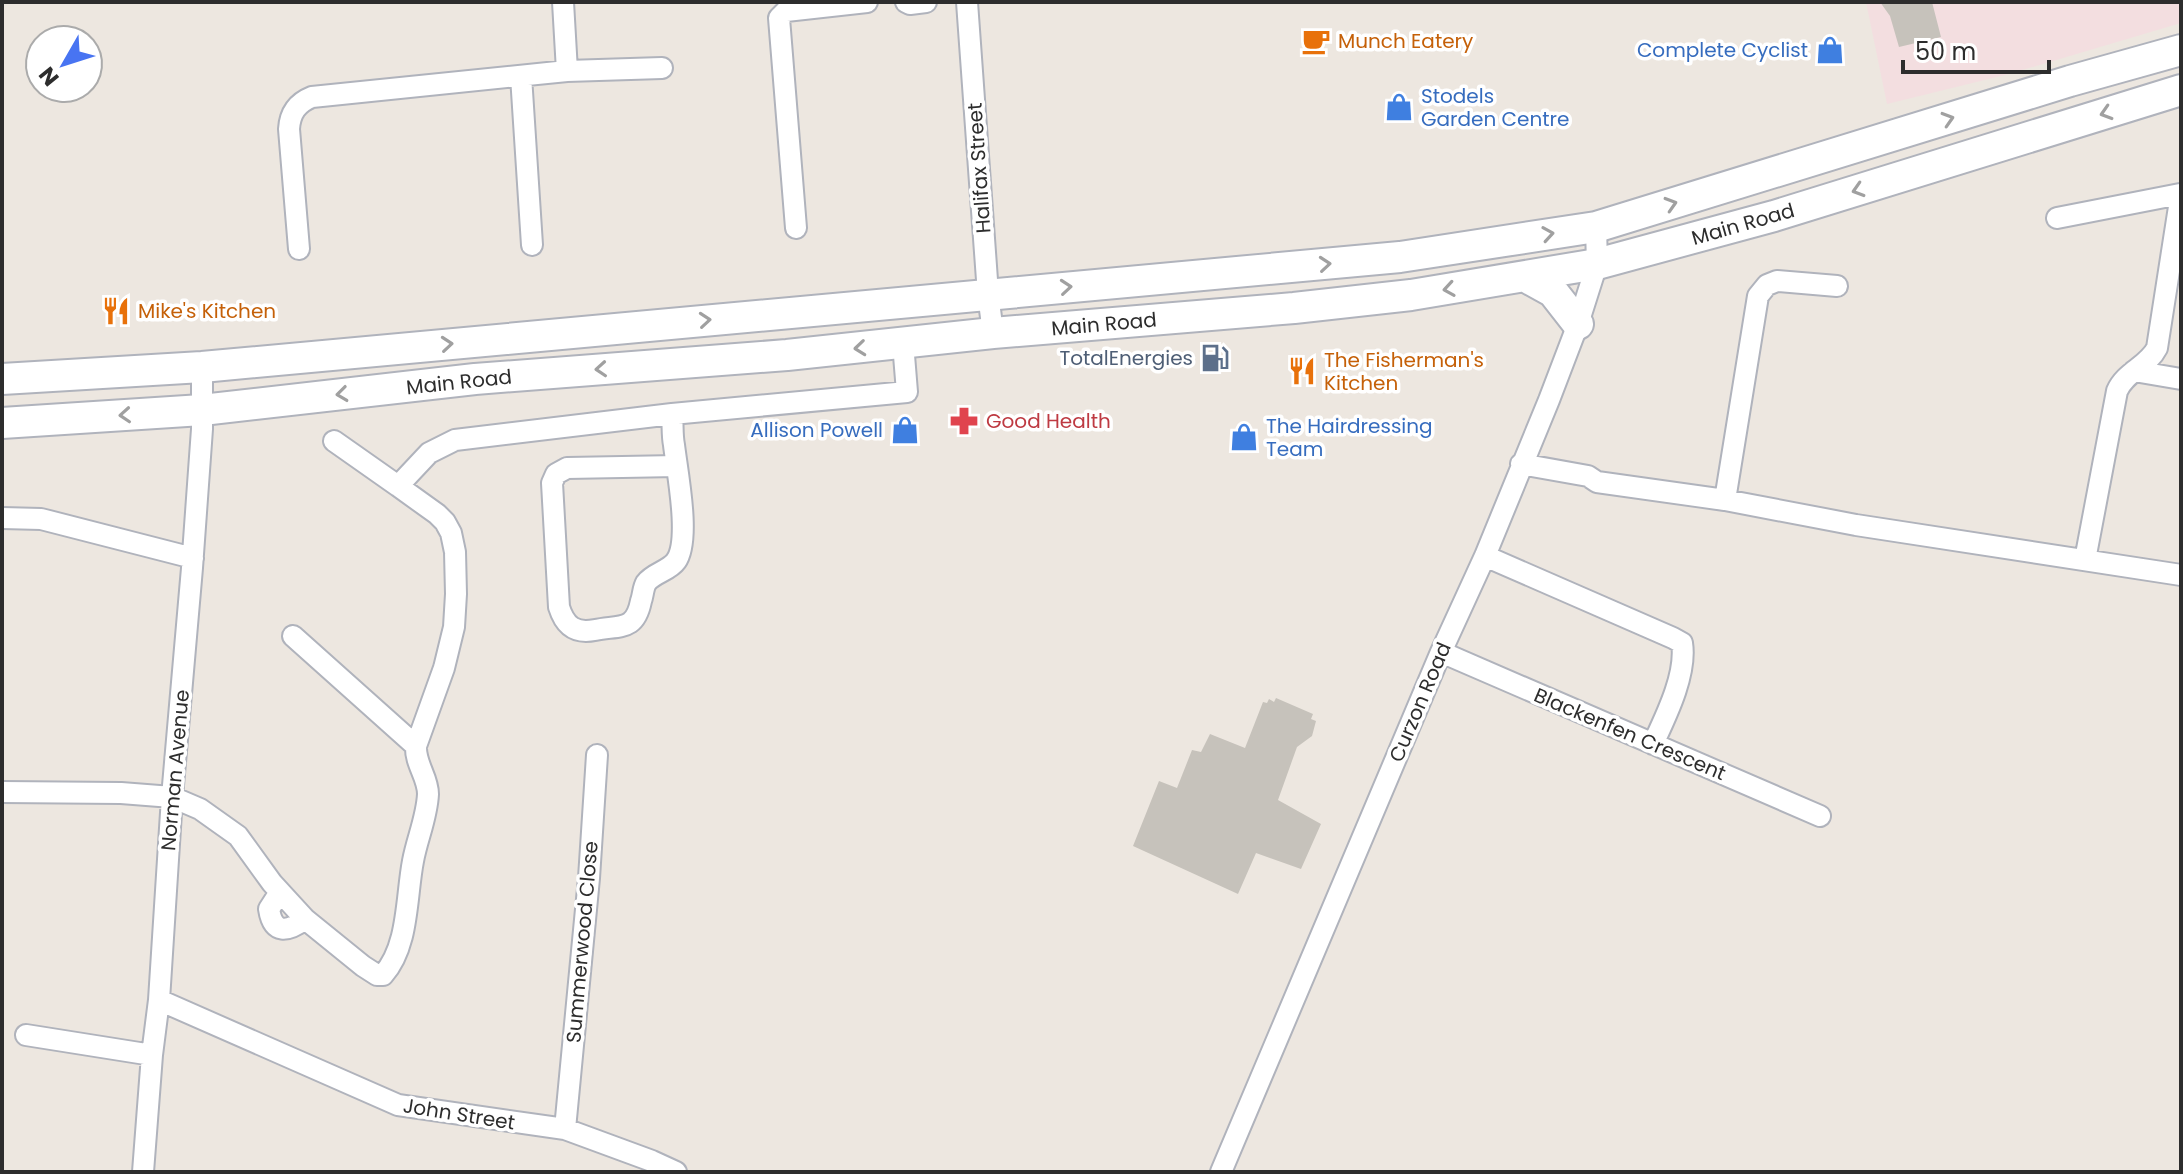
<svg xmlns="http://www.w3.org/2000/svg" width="2183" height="1174" viewBox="0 0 2183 1174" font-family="Poppins,sans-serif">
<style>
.medical{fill:#f3dee0}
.building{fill:#c6c2bb}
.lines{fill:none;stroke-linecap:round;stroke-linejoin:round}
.street-casing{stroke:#b0b3bc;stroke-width:24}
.secondary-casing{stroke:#b0b3bc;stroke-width:34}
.street{stroke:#fff;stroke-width:20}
.secondary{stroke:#fff;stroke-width:30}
.oneway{stroke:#a0a0a0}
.labels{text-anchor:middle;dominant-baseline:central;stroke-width:7;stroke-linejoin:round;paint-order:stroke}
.food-label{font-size:20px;fill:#c56008;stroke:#fff;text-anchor:start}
.shop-label{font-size:20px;fill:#366cbe;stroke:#fff;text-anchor:end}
.street-label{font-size:20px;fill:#2d2d2d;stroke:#fff}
.service-label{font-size:20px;fill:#4e5e75;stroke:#fff;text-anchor:end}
.health-label{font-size:20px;fill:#be3a42;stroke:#fff;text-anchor:start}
</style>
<rect width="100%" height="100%" fill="#ede7e0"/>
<path class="medical" d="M1866 2H2181V23L2009 74 1887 104Z"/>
<path class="building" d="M1880 2H1932L1941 37 1899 47 1890 16Z
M1276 698 1313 714 1311 719 1316 721 1312 736 1297 747 1278 800 1321 824 1301 869 1256 853 1238 894 1133 846 1159 781 1177 788 1192 750 1201 752 1210 734 1245 748 1263 702 1267 703 1269 699 1274 702Z"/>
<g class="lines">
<defs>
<path id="street" d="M563 2 567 71 662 68
M906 2 910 4 926 2
M967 2 988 294 993 333
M521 76 532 245
M2057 218 2180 194
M796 228 779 18 786 11 867 2
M299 249 289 129C290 113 297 103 312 97L567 71
M2134 371 2181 379
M334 441 398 486 429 453 455 440 672 414
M1521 464 1588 476 1597 482 1725 500 1856 525 2181 575
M677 466 567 468 556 474 552 483 559 607C565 626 575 634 595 630 621 625 635 631 641 601 643 596 643 588 646 583 653 573 669 571 676 561 691 540 677 471 674 445 672 435 673 425 672 414L907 392 903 343
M1725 500 1758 296 1767 285 1777 281 1837 286
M2 518 41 519 193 558
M1485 556 1673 638 1682 643C1687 674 1666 716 1653 744
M2085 560 2117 391C2125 372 2148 366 2157 348L2181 194
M293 636 416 746
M1441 652 1820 816
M2 792 121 793 172 797 200 809 238 836 272 883 305 919 363 966 377 975H383C409 946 406 897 413 861 417 839 427 817 428 794 428 777 415 764 416 746L444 668 454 627 456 594 455 552 451 533 445 522 437 514 398 486
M280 892 269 909C273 935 288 932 305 919
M159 1000 398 1105 565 1129 652 1161 676 1172
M26 1035 152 1055
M565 1129 589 878 597 755
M143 1172 152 1055 159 1000 172 797 192 568 202 429V367
M1221 1172 1441 652 1485 556 1549 400 1578 324 1597 264 1596 227"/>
<path id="secondary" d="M1526 277 1553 292 1578 324
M2 379 202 367 1400 257 1596 227 2070 81 2181 50
M2 423 202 410 475 379 787 355 993 333 1294 308 1411 295 1597 264 1774 216 2181 90"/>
</defs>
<use href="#street" class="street-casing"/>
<use href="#secondary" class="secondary-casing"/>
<use href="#street" class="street"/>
<use href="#secondary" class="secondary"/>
</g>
<defs><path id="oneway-chevron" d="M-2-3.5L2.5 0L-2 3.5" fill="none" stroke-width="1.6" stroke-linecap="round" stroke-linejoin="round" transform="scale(2)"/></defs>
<g class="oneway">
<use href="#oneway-chevron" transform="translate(2106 113) rotate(163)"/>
<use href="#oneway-chevron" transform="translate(1948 119) rotate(-17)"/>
<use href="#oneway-chevron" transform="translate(1858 190) rotate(163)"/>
<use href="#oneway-chevron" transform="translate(1671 204) rotate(-17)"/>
<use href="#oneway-chevron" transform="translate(1548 234) rotate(-9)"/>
<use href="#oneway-chevron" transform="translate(1325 264) rotate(-5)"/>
<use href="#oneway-chevron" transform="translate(1066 287) rotate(-5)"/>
<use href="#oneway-chevron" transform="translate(1449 289) rotate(171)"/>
<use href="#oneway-chevron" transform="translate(705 320) rotate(-5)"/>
<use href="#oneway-chevron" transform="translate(447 344) rotate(-5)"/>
<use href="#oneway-chevron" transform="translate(860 348) rotate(174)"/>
<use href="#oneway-chevron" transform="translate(601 369) rotate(176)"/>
<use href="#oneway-chevron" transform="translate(342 394) rotate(173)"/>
<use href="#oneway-chevron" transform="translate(125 415) rotate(176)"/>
</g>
<defs>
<symbol id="cafe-bare" viewBox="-9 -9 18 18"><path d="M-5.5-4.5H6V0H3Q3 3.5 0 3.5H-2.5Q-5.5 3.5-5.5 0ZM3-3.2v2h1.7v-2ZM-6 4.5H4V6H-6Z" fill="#e8710a" stroke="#fff" stroke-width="2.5" paint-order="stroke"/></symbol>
<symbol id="shop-bare" viewBox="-9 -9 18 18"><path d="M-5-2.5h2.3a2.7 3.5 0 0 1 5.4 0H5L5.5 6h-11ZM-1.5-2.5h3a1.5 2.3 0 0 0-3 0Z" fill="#3f7fe0" stroke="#fff" stroke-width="2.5" paint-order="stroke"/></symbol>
<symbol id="restaurant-bare" viewBox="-9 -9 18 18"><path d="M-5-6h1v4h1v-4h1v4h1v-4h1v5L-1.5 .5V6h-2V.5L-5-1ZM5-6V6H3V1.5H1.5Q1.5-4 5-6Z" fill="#e8710a" stroke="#fff" stroke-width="2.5" paint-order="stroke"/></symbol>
<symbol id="fuel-bare" viewBox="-9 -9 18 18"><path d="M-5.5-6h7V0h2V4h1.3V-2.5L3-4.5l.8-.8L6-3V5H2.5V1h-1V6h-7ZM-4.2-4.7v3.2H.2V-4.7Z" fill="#5c6f8a" stroke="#fff" stroke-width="2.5" paint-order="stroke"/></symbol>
<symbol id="pharmacy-bare" viewBox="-9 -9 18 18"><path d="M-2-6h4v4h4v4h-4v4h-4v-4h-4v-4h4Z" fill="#e0444e" stroke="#fff" stroke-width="2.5" paint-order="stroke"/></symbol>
</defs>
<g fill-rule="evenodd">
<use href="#cafe-bare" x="1296" y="21" width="40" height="40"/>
<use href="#shop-bare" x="1810" y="30" width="40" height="40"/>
<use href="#shop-bare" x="1379" y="87" width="40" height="40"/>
<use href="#restaurant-bare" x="96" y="291" width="40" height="40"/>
<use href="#fuel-bare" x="1195" y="338" width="40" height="40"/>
<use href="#restaurant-bare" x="1282" y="351" width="40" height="40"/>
<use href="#pharmacy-bare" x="944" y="401" width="40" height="40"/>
<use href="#shop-bare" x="885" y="410" width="40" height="40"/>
<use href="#shop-bare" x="1224" y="417" width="40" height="40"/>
</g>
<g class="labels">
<g class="food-label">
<text x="1338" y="41">Munch Eatery</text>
<text x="138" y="311">Mike's Kitchen</text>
<text x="1324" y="360">The Fisherman's<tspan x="1324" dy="23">Kitchen</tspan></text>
</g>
<g class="shop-label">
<text x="1808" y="50">Complete Cyclist</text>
<text x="1421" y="96" text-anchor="start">Stodels<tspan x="1421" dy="23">Garden Centre</tspan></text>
<text x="1266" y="426" text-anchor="start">The Hairdressing<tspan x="1266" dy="23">Team</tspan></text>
<text x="883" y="430">Allison Powell</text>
</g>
<g class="street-label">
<text transform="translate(979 168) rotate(-94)">Halifax Street</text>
<text transform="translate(1743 224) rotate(-16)">Main Road</text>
<text transform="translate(1104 324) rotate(-5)">Main Road</text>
<text transform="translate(459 382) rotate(-6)">Main Road</text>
<text transform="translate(1420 702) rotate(-67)">Curzon Road</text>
<text transform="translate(1630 734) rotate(23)">Blackenfen Crescent</text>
<text transform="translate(175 770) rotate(-85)">Norman Avenue</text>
<text transform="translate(582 942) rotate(-85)">Summerwood Close</text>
<text transform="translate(459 1114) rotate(9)">John Street</text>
</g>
<g class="service-label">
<text x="1193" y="358">TotalEnergies</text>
</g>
<g class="health-label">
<text x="986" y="421">Good Health</text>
</g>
</g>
<rect width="2183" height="1174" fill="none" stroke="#2d2d2d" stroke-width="8"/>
<g transform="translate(64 64) rotate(231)"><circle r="38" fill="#ffffff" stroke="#ababab" stroke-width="2"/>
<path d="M0-6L14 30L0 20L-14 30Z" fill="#4874f2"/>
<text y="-12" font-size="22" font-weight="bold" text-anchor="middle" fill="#2d2d2d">N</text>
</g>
<path d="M1903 60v12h146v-12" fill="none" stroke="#2d2d2d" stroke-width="4"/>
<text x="1915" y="60" font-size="24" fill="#2d2d2d" stroke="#ffffff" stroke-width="6" paint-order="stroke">50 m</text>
</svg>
